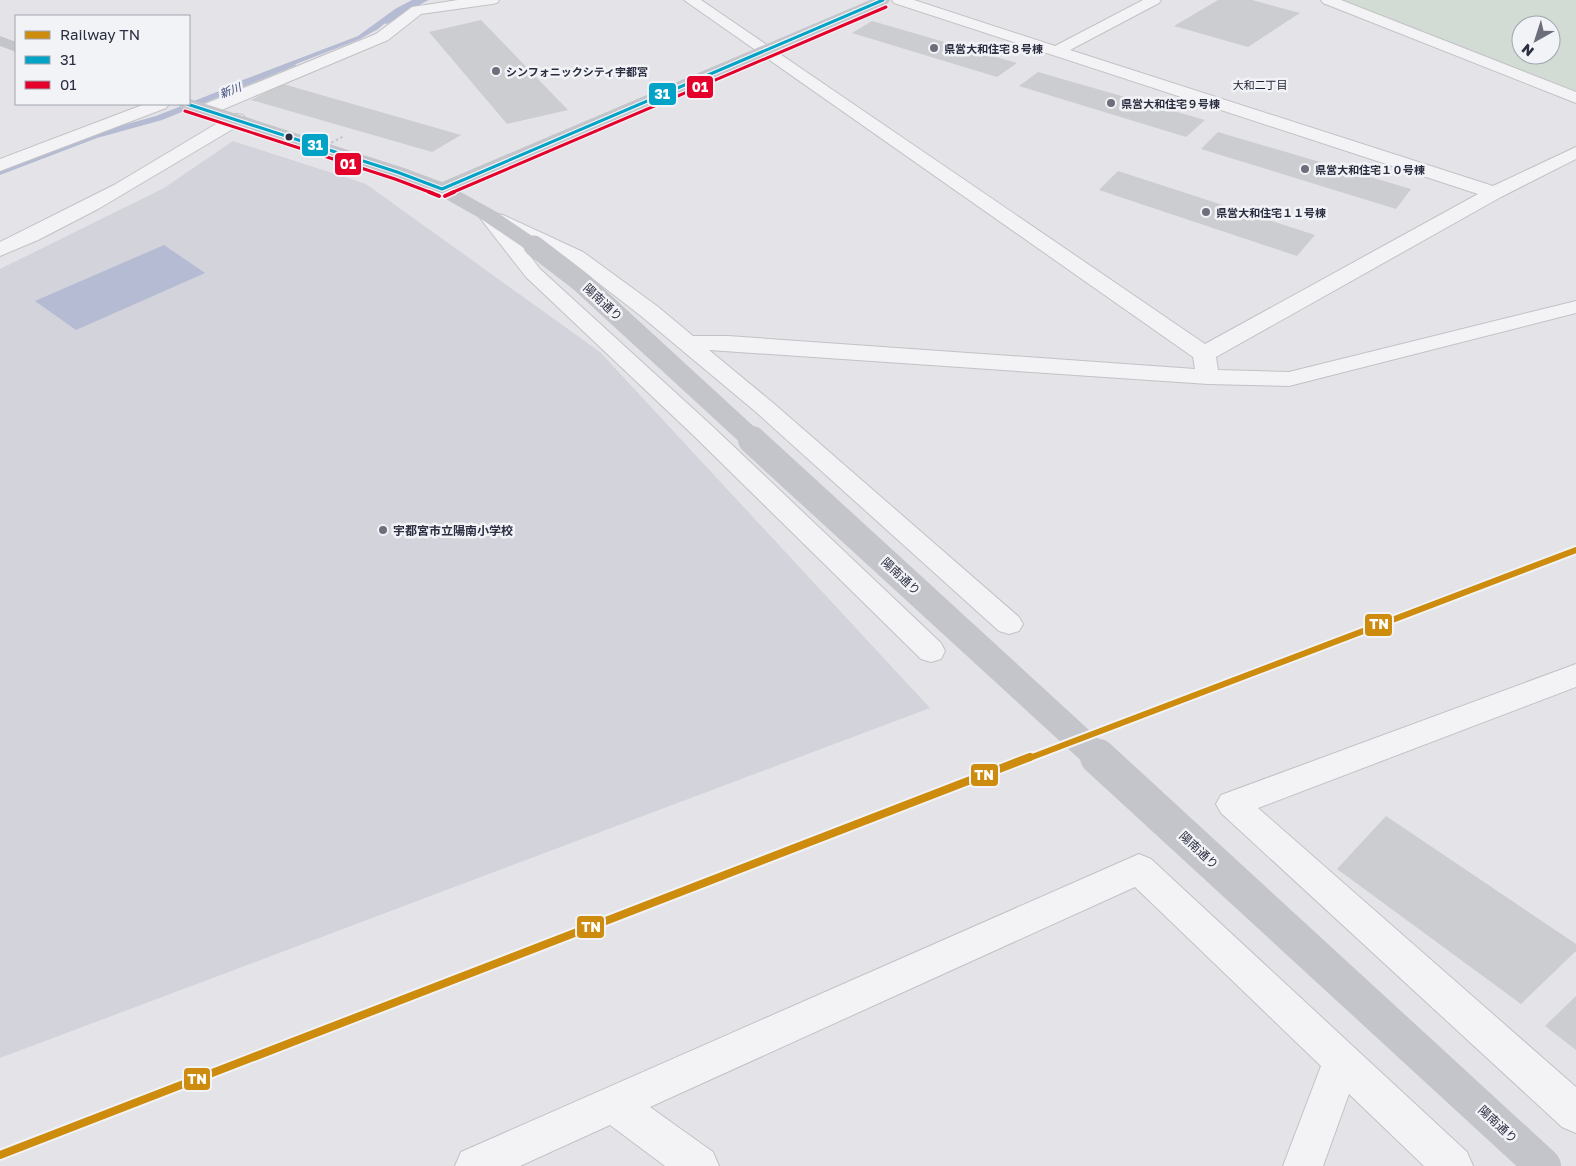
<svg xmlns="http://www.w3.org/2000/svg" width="1576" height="1166" viewBox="0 0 1576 1166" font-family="'Golos Text','Noto Sans JP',sans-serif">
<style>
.built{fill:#d2d3db}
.green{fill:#d2dbd4;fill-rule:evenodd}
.water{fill:#b4bbd2}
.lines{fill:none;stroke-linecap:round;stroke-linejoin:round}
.stream{fill:#b4bbd2;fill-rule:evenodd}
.building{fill:#cccdd1}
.street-casing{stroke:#c2c2c6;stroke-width:2}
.street{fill:#f3f3f5;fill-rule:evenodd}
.secondary{fill:#c4c5ca;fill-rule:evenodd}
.path-bridge{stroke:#c3c3c8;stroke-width:2;stroke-dasharray:2.5 2.5;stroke-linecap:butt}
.secondary-bridge-far2{stroke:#c4c5ca;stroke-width:21}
.secondary-bridge-far1{stroke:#c4c5ca;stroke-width:28}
.secondary-bridge{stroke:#c4c5ca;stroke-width:36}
.bus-1-casing{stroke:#f2f3f7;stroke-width:5.5}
.bus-2-far1-casing{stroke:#f2f3f7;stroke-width:5.5}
.bus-2-casing{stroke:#f2f3f7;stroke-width:7}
.bus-1{stroke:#02a3c7;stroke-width:3}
.bus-2-far1{stroke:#e4002b;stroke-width:3}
.bus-2{stroke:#e4002b;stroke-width:4}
.rail-1-far1-casing{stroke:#f2f3f7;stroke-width:10}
.rail-1-casing{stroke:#f2f3f7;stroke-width:12}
.rail-1-far1{stroke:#cd8c0d;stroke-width:6}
.rail-1{stroke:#cd8c0d;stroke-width:8}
.poi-dot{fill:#6c6e7b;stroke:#f2f3f7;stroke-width:2}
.bus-dot{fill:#2b2e41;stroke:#f2f3f7;stroke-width:2}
.labels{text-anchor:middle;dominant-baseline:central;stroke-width:5;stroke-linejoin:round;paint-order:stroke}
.far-poi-label{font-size:11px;font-weight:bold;fill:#2b2e41;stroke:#f2f3f7;text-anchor:start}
.far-neighbourhood-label{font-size:11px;fill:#1d1f32;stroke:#f2f3f7}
.far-water-label{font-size:11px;font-style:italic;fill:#364474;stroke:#f2f3f7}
.street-label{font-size:12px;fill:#2b2e41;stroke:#f2f3f7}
.poi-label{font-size:12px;font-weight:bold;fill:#2b2e41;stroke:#f2f3f7;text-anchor:start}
.line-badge{stroke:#f2f3f7;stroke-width:2}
.badge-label{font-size:14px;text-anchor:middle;font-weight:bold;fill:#fff}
</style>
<rect width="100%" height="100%" fill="#e4e4e8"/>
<path class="built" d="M233 141 366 184 600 352 930 708 0 1058V269L164 188Z"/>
<path class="green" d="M1342 0H1576V91ZM1521 25H1551V55H1521Z"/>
<path class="water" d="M412 0H429L402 9 378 29 358 40 224 92 219 89 358 36 395 9Z
M164 245 205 273 76 330 35 301Z"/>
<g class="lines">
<path class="stream" d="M418 0H428L387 24 380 22 399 8Z
M290 63 297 65 162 120 97 138 0 175V169L91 134 156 116Z"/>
</g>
<path class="building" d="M1218 0H1252L1300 13 1248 47 1174 26Z
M481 20 568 110 507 124 429 32Z
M872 21 1017 63 997 77 852 33Z
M1038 72 1205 120 1186 137 1019 86Z
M283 84 461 135 432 152 251 100Z
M1218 132 1411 189 1396 209 1201 149Z
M1118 171 1315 235 1297 256 1099 190Z
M1386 816 1576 944V951L1521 1004 1337 869Z
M1576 996V1050L1545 1026Z"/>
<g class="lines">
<defs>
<path id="street" d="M458 0H499L497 3 492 4 421 14 388 40 212 114 206 115 200 114 197 110 200 106 376 34 412 7Z
M684 0H701L1205 344 1478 194 894 3 892 0H914L1055 46 1143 0H1161L1159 3 1070 50 1493 186 1576 147V159L1501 197 1216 357 1218 370 1289 372 1576 301V313L1289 386 1208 384 709 350 772 402 1019 617 1023 624 1019 631 1009 634 999 631 756 412 641 316 569 260 513 234 540 269 711 425 941 643 945 651 941 659 931 662 921 659 693 435 526 277 480 218 483 214 490 212 503 215 583 252 657 306 693 336H728L1195 369 1193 357Z
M1321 0H1341L1576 92V103L1323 3Z
M145 104H169L166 108 0 171V159Z
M237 114 243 115 246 119 243 123 98 209 38 240 0 256V242L114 185 231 115Z
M1576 664V687L1258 808 1576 1087V1133L1562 1127 1221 813 1216 804 1221 795Z
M1139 854 1151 859 1467 1152 1473 1166H1424L1349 1094 1323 1166H1283L1321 1066 1135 887 650 1107 713 1152 719 1166H665L610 1125 520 1166H455L461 1152Z"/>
</defs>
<use href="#street" class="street-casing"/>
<use href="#street" class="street"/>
<path class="secondary" d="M870 0H890L888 3 457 190 495 211 541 242 544 246 541 250 534 252 527 250 481 219 435 193 390 176 181 108 178 104H189V99L193 100 404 168 442 182Z
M0 36 16 42V52L0 46Z"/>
<path class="path-bridge" d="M305 157 344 136"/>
<path class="secondary-bridge-far2" d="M534 246 581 282 754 441"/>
<path class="secondary-bridge-far1" d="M752 440 1100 759"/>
<path class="secondary-bridge" d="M1098 757 1543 1166"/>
<defs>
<path id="bus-1" d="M187 104 397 172 442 189
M442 189 883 0"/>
<path id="bus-2-far1" d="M185 111 395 179 432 193
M451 193 886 7"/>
<path id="bus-2" d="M429 192 439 196
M445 196 454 192"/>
</defs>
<use href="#bus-1" class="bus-1-casing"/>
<use href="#bus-2-far1" class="bus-2-far1-casing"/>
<use href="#bus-2" class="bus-2-casing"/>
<use href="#bus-1" class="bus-1"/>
<use href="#bus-2-far1" class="bus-2-far1"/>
<use href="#bus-2" class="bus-2"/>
<defs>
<path id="rail-1-far1" d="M1027 759 1576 550"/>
<path id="rail-1" d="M0 1155 1030 757"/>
</defs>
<use href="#rail-1-far1" class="rail-1-far1-casing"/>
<use href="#rail-1" class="rail-1-casing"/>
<use href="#rail-1-far1" class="rail-1-far1"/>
<use href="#rail-1" class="rail-1"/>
</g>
<g class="poi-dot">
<circle cx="934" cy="48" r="5"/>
<circle cx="496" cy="71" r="5"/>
<circle cx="1111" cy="103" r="5"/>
<circle cx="1305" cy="169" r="5"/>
<circle cx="1206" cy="212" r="5"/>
<circle cx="383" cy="530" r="5"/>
</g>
<circle class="bus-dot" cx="289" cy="137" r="4.5"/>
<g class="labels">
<g class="far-poi-label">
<text x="944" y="48">県営大和住宅８号棟</text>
<text x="506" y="71">シンフォニックシティ宇都宮</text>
<text x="1121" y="103">県営大和住宅９号棟</text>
<text x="1315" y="169">県営大和住宅１０号棟</text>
<text x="1216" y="212">県営大和住宅１１号棟</text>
</g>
<g class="far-neighbourhood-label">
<text x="1260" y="84">大和二丁目</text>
</g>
<g class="far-water-label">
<text transform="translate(230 90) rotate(-22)">新川</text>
</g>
<g class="street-label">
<text transform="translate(603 302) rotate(43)">陽南通り</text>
<text transform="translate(901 576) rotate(43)">陽南通り</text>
<text transform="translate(1199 850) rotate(43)">陽南通り</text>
<text transform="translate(1498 1124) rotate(43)">陽南通り</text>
</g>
<g class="poi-label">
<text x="393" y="530">宇都宮市立陽南小学校</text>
</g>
</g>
<g class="line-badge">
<rect x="686" y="75" width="28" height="24" rx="5" fill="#e4002b"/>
<rect x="648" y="82" width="29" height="24" rx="5" fill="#02a3c7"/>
<rect x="301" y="133" width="28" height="24" rx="5" fill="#02a3c7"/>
<rect x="334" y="152" width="28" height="24" rx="5" fill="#e4002b"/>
<rect x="1364" y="613" width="29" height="24" rx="5" fill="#cd8c0d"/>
<rect x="970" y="763" width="29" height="24" rx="5" fill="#cd8c0d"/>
<rect x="576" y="915" width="29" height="24" rx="5" fill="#cd8c0d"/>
<rect x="183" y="1067" width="28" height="24" rx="5" fill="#cd8c0d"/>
</g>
<g class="badge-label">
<text x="700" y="92">01</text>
<text x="662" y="99">31</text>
<text x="315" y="150">31</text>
<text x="348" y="169">01</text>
<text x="1379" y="629">TN</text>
<text x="984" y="780">TN</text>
<text x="591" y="932">TN</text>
<text x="197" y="1084">TN</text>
</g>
<rect x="15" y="15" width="175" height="90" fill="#f2f3f7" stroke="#a2a4ae"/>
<rect x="25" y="31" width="25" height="8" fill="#cd8c0d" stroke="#a2a4ae"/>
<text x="60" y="40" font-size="15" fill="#2b2e41">Railway TN</text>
<rect x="25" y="56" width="25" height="8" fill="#02a3c7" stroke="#a2a4ae"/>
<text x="60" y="65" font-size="15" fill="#2b2e41">31</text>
<rect x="25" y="81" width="25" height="8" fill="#e4002b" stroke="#a2a4ae"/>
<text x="60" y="90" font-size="15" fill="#2b2e41">01</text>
<g transform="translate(1536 40) rotate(219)"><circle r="24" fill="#f2f3f7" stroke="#a2a4ae"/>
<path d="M0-4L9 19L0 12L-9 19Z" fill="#6c6e7b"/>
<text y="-8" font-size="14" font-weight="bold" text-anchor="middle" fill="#2b2e41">N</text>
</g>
</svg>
